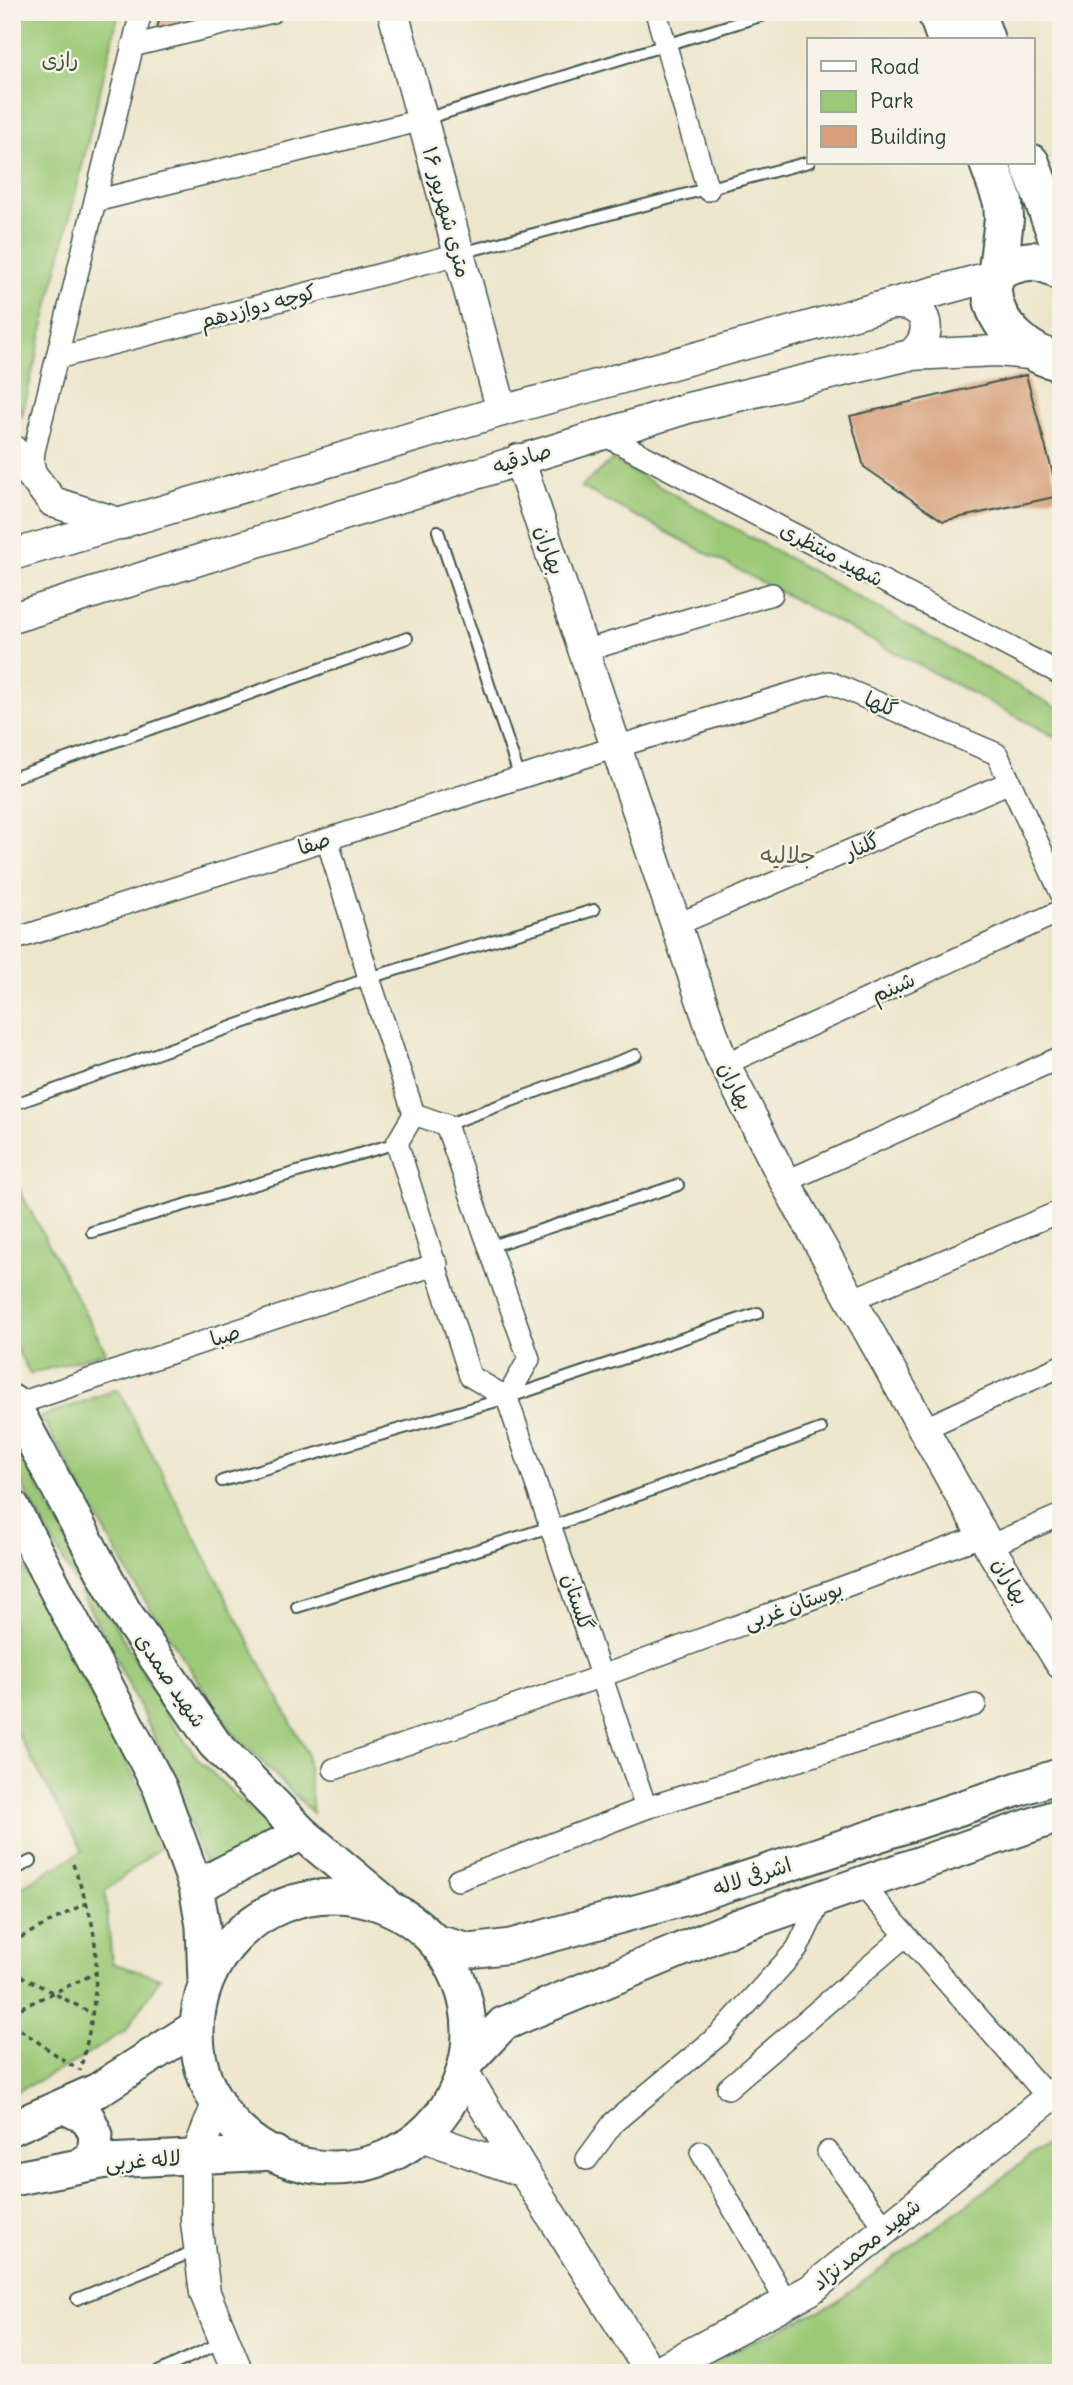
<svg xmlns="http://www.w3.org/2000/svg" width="1073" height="2385" viewBox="0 0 1073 2385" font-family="Delius,'Playpen Sans Arabic',sans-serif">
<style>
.green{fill:#9cc977;stroke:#5e8356;stroke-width:2}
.building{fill:#d7a07a}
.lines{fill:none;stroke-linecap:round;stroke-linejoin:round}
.lane-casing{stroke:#3e564b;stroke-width:14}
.street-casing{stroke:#3e564b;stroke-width:24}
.secondary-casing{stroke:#3e564b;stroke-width:33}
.primary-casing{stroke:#3e564b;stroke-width:37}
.highway-casing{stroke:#3e564b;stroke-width:42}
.path{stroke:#3e564b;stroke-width:3.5;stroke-dasharray:5 5;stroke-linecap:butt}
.lane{stroke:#fff;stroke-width:10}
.street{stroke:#fff;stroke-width:21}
.secondary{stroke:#fff;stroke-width:30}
.primary{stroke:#fff;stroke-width:33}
.highway{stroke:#fff;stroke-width:38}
.labels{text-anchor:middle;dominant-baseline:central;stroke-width:5;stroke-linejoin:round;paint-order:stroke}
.park-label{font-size:21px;fill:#385941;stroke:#f7f3e8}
.street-label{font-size:21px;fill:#1f3d34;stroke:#f7f3e8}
.neighbourhood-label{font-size:23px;fill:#5f604c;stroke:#f7f3e8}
</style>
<rect width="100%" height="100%" fill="#f7f3e8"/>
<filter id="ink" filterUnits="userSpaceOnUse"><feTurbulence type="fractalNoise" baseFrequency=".0143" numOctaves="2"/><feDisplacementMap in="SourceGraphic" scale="14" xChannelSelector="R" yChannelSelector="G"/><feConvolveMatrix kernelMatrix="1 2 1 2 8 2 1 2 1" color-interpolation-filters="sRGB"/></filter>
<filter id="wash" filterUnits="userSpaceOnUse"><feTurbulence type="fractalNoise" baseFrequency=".00686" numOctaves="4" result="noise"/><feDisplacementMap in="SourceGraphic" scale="28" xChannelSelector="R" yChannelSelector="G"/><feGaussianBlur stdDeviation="1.57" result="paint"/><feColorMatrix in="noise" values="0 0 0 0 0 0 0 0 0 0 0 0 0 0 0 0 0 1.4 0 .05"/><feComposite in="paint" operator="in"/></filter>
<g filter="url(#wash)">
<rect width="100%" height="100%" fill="#eee6cc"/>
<path class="green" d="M12 12H119L22 416 12 380Z
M612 460 1061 710V740L581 487Z
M12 1176 106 1352 30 1374 12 1340Z
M118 1389 307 1753 313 1813 233 1733 138 1590 41 1417Z
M12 1438 78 1561 168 1717 198 1759 280 1839 208 1874 172 1773 104 1635 12 1467Z
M12 1543 142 1793 162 1846 105 1891 112 1963 160 1978 126 2030 75 2062 12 2094V1892L83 1851 12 1724Z
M1051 2141 1061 2153V2373H688L835 2303Z"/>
<g id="blocks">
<path class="building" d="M161 12H249L155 37Z
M1026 375 1059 496 943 521 864 467 850 416Z"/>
</g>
</g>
<g filter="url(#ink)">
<use href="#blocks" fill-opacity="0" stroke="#3e564b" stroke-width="2"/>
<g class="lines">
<defs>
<path id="lane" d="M425 119 773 12
M461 253 809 162
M438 531 520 778
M12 778 407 638
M12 1105 369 978 594 910
M446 1125 636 1055
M92 1232 397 1143
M489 1247 678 1185
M222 1481 507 1398 758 1313
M297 1607 553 1526 821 1429
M12 1871 31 1861
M77 2299 197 2250
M156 2373 222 2342"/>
<path id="street" d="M656 12 708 190
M132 46 272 12
M95 201 422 120
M57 358 459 254
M602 434 1061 674
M37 481 33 462 34 451 141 12
M584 651 772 594
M327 839 369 978 414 1114 397 1143 470 1376 507 1398 646 1808
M676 925 1010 782
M12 940 616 747 829 682 997 754 1061 893
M725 1064 1061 911
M414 1114 446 1125 529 1359 507 1398
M785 1182 1061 1057
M851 1300 1061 1211
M14 1405 437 1264
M923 1429 1061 1366
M989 1546 1061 1515
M334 1769 602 1676 984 1535
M458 1880 646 1808 975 1705
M862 1885 1048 2097
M728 2088 906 1935
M701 2152 787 2303
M828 2152 886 2228
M587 2159 614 2122 719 2035 797 1949 822 1897"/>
<path id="secondary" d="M393 12 502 411
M896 304C930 303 935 337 910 355
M12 450 53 502 122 524
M519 459 720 1055 785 1182 989 1546 1061 1664
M12 555 502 411 996 275
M12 618 688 408 910 355 996 351 1041 355
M217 2104 196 2157V2222L205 2293 238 2373
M421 2136 524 2172 464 2073
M524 2172 651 2373
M654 2373 810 2290 1061 2088"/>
<path id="primary" d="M12 1402 124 1611 214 1743 302 1833 383 1901
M12 1506 160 1788 196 1887 203 1926 205 1982
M196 1887 302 1833
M197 2032a136 136 0 1 1 272 0a136 136 0 1 1-272 0Z
M437 1942 470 1951 511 1946 683 1899 1061 1775
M469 2060 503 2024 526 2014 738 1926 1061 1815
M63 2106 88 2118 96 2135 94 2156 79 2166
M12 2128 98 2090 196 2027
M12 2179 106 2161 275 2153"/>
<path id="highway" d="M937 12 947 40
M975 12 985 40
M989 163 1003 202 1004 219 998 270
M1030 163 1061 246
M1061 271C1037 256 1023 260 998 270 996 276 991 284 992 291 993 324 1029 357 1061 361"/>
</defs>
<use href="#lane" class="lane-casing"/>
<use href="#street" class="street-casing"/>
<use href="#secondary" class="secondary-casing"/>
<use href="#primary" class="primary-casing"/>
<use href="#highway" class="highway-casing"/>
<path class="path" d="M73 1864C79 1881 85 1898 90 1915 103 1967 93 2021 80 2071
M12 1942 86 1903
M12 1971 93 2014
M12 2012 96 1973
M12 2024 78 2070"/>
<use href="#lane" class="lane"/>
<use href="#street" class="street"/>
<use href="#secondary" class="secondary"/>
<use href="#primary" class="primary"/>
<use href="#highway" class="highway"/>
</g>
</g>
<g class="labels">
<g class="park-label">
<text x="60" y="59">رازی</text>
</g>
<g class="street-label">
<text transform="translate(447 212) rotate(75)">۱۶ متری شهریور</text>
<text transform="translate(258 306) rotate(-15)">کوچه دوازدهم</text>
<text transform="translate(522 458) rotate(-17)">صادقیه</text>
<text transform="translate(550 550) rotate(71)">بهاران</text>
<text transform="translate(832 554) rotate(28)">شهید منتظری</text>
<text transform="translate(881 704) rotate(23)">گلها</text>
<text transform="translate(314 843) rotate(-18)">صفا</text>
<text transform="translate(862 846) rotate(-23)">گلنار</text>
<text transform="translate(893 987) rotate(-24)">شبنم</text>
<text transform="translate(736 1086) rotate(63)">بهاران</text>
<text transform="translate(225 1335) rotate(-18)">صبا</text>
<text transform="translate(1011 1581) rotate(59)">بهاران</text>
<text transform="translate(578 1602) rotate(72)">گلستان</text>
<text transform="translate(793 1605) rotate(-20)">بوستان غربی</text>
<text transform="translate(171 1680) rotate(56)">شهید صمدی</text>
<text transform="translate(752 1876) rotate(-18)">اشرفی لاله</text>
<text transform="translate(143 2160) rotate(-4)">لاله غربی</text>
<text transform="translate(866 2244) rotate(-39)">شهید محمدنژاد</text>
</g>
<g class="neighbourhood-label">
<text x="788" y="854">جلالیه</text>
</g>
</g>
<rect width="1073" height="2385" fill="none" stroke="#f7f3e8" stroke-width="42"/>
<rect x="807" y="38" width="228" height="126" fill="#f7f3e8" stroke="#a1aaa0" stroke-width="2"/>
<rect x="821" y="61" width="35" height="10" fill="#ffffff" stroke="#a1aaa0" stroke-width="2"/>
<text x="870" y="74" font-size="21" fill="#1f3d34">Road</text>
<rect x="821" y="91" width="35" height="21" fill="#9cc977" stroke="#a1aaa0" stroke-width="2"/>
<text x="870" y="108" font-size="21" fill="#1f3d34">Park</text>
<rect x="821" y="126" width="35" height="21" fill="#d7a07a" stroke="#a1aaa0" stroke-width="2"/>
<text x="870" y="144" font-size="21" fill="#1f3d34">Building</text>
</svg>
